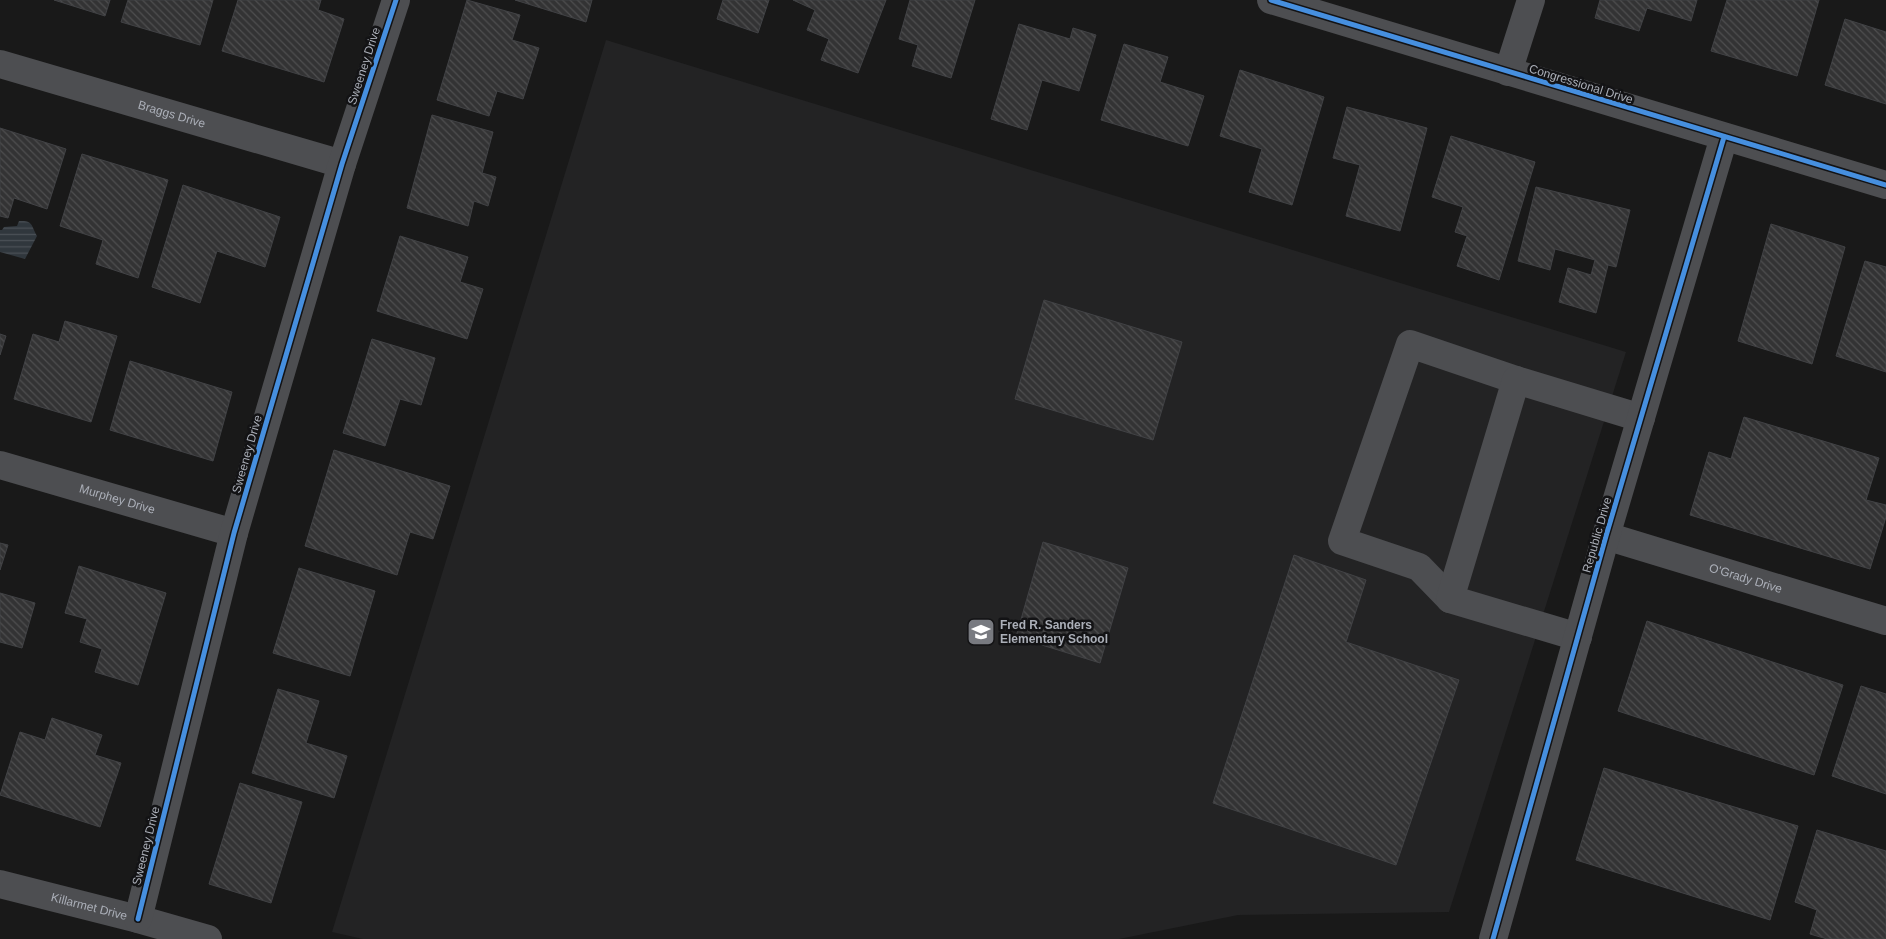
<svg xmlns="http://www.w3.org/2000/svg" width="1886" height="939" viewBox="0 0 1886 939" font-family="Arial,sans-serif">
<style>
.built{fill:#232324}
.water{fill:url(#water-rules)}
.building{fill:url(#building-back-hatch);stroke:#414245}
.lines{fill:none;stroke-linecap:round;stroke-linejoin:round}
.minor{stroke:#4d4e51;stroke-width:28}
.cycleway-casing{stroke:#131315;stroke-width:8}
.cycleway{stroke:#468fdf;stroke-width:5}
.labels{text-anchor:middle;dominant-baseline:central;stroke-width:5;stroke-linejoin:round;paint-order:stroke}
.street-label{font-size:12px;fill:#abafb8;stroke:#131315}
.poi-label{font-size:12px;font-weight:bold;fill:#abafb8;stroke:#131315;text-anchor:start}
</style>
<defs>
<pattern id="water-rules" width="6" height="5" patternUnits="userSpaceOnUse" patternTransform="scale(1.25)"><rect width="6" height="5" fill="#30373d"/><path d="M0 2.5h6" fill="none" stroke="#4b5157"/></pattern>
<pattern id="building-back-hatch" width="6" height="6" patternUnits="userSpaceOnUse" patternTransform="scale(1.25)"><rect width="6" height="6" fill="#333334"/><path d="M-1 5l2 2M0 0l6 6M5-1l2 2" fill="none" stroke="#4e4e4f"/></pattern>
</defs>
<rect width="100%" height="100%" fill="#191919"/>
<path class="built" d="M606 40 1626 352 1449 912 1238 915 1119 939H363L332 932Z"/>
<path class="water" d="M19 221C33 220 31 225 37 236L25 259 0 252V230H2L4 227 17 226Z"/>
<path class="building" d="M54 0H110L105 16Z
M128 0H213L200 45 121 22Z
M238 0H321L318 10 344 19 324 82 222 51Z
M467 0 520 15 512 40 539 48 523 99 497 91 489 116 437 100Z
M515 0H592L586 22Z
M723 0H769L758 33 717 19Z
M793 0H886L858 73 821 60 829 39 807 30 815 10Z
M910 0H975L951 78 912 66 918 45 899 39Z
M1600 0H1697L1691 21 1647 8 1639 31 1595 18Z
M1727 0H1819L1797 76 1711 51Z
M1845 19 1886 32V104L1825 85Z
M1019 24 1070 39 1073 28 1096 35 1079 91 1042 80 1027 130 991 119Z
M1124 44 1168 57 1160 82 1204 96 1188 146 1101 120Z
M1240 70 1324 97 1292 205 1249 192 1262 149 1220 136Z
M1347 107 1427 128 1400 231 1346 216 1360 165 1333 158Z
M432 115 493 132 482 173 496 177 488 206 474 201 468 226 407 208Z
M0 128 66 149 47 209 14 198 8 218 0 216Z
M1451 136 1535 162 1499 280 1457 266 1467 236 1455 232 1463 207 1432 197Z
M82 154 168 180 138 278 96 264 103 240 60 226Z
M183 185 280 217 265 267 217 251 200 303 152 287Z
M1536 187 1630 210 1616 267 1608 265 1596 313 1559 302 1568 268 1591 275 1595 260 1555 249 1550 270 1518 261Z
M1771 224 1845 247 1812 364 1738 341Z
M400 236 468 257 460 282 483 289 467 339 377 311Z
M1865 261 1886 267V372L1836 356Z
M1044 300 1182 342 1153 440 1015 399Z
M65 321 117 336 91 422 14 399 33 334 59 342Z
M0 334 6 336 0 355Z
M372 339 435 358 421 405 400 399 385 446 343 433Z
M130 361 232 392 213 461 110 430Z
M1744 417 1879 458 1866 500 1886 505V517L1870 569 1690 515 1709 452 1731 459Z
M334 450 450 486 433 539 410 532 397 575 305 546Z
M1043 542 1128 568 1100 663 1016 637Z
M0 543 8 545 0 570Z
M1294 555 1366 580 1346 642 1459 680 1396 865 1213 803Z
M79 566 166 593 138 685 95 672 102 649 80 642 87 619 65 613Z
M299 568 375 591 350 676 273 653Z
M0 593 35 603 22 648 0 642Z
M1647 621 1843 685 1814 775 1618 711Z
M1861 686 1886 694V794L1832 776Z
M278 689 319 701 306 743 347 756 334 798 252 773Z
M52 718 102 735 95 755 121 763 100 827 0 795 20 732 45 740Z
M1604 768 1798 826 1770 920 1576 860Z
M240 783 302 802 271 903 209 884Z
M1817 830 1886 851V939H1827L1810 934 1817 910 1795 902Z"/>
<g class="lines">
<g class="minor">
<path d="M1271 0 1886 185"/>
<path id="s1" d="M0 64 342 164"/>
<path d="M1508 72 1531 0"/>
<path id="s2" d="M0 465 234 533"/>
<path id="s3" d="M1606 536 1886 621"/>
<path d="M1450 599 1419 567 1342 541 1410 344 1516 380"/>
<path d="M1578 637 1450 599 1516 380 1641 418"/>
<path id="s4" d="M0 884 138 919 208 939"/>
<path d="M138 919 234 533 342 164 396 0"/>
<path d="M1493 939 1606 536 1724 137"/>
</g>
<defs>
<path id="cycleway" d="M1271 0 1886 185
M138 919 234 533 342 164 396 0
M1493 939 1606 536 1724 137"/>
</defs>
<use href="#cycleway" class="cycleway-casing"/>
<use href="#cycleway" class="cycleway"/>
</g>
<defs>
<symbol id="school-square" viewBox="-11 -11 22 22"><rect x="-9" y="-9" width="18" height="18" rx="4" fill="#787a80" stroke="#131315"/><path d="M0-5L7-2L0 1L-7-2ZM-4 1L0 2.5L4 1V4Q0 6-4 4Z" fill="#fff"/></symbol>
</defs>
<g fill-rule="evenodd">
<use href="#school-square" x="965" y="616" width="32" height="32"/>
</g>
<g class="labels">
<g class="street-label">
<text transform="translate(364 66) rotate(-72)">Sweeney Drive</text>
<text transform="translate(1581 84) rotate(17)">Congressional Drive</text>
<text stroke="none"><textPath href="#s1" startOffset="179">Braggs Drive</textPath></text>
<text transform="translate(247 454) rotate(-74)">Sweeney Drive</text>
<text stroke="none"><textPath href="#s2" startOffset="122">Murphey Drive</textPath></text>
<text transform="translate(1597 535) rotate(-74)">Republic Drive</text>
<text stroke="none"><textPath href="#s3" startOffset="146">O'Grady Drive</textPath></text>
<text transform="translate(146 846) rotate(-76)">Sweeney Drive</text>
<text stroke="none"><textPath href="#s4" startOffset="92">Killarmet Drive</textPath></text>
</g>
<g class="poi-label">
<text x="1000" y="625">Fred R. Sanders<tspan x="1000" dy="14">Elementary School</tspan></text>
</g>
</g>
</svg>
